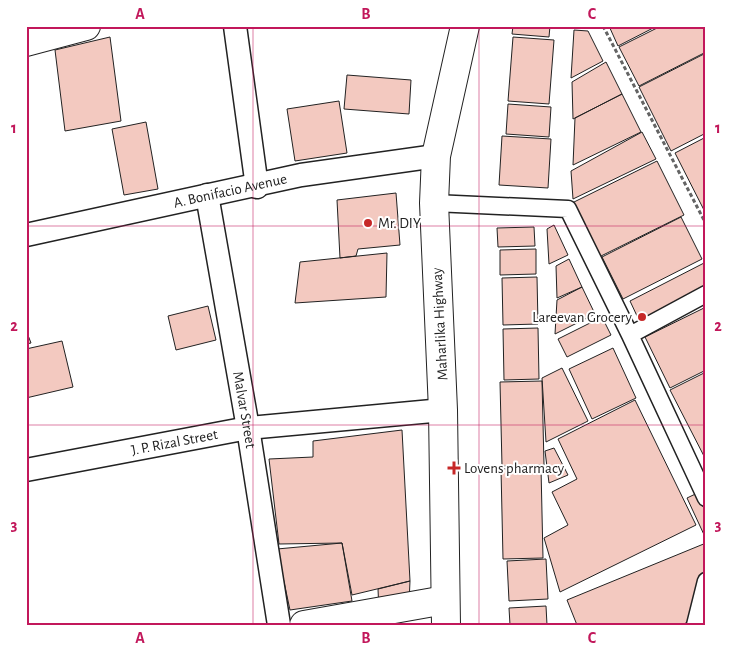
<svg xmlns="http://www.w3.org/2000/svg" width="732" height="651" viewBox="0 0 732 651" font-family="'Alegreya Sans',sans-serif">
<style>
.building{fill:#f3c9c0;stroke:#222}
.lines{fill:none;stroke-linecap:round;stroke-linejoin:round}
.pedestrian-casing{stroke:#222;stroke-width:19}
.minor-casing{stroke:#222;stroke-width:25}
.tertiary-casing{stroke:#222;stroke-width:30}
.primary-casing{stroke:#222;stroke-width:30}
.path{stroke:#646464;stroke-width:3;stroke-dasharray:4 2.5;stroke-linecap:butt}
.pedestrian{stroke:#fff;stroke-width:16}
.minor{stroke:#fff;stroke-width:22}
.tertiary{stroke:#fff;stroke-width:28}
.primary{stroke:#fff;stroke-width:28}
.grid{fill:none;stroke:#c2185b;stroke-width:1;stroke-opacity:0.55}
.poi-dot{fill:#c62828;stroke:#fff;stroke-width:2}
.labels{text-anchor:middle;dominant-baseline:central;stroke-width:4;stroke-linejoin:round;paint-order:stroke}
.street-label{font-size:15px;fill:#222;stroke:#fff}
.poi-label{font-size:15px;fill:#222;stroke:#fff;text-anchor:start}
.neatline{fill:none;stroke:#c2185b;stroke-width:2}
.grid-label{font-size:16px;text-anchor:middle;font-weight:bold;fill:#c2185b}
</style>
<rect width="100%" height="100%" fill="#fff"/>
<path class="building" d="M513 26H550L549 37 512 34Z
M609 26H657L618 46Z
M661 26H706V52L639 86 619 47Z
M574 30 588 31 603 61 571 78Z
M110 37 121 121 65 131 55 50Z
M513 37 554 40 549 104 508 101Z
M706 53V133L671 151 639 87Z
M606 62 622 94 573 119 572 82Z
M347 75 411 80 409 114 344 109Z
M622 94 641 132 573 165 575 118Z
M339 101 347 153 295 161 287 109Z
M508 104 551 107 549 137 506 134Z
M146 122 158 189 124 195 112 129Z
M642 132 656 159 573 199 571 171Z
M502 136 551 139 548 188 499 185Z
M706 137V214L675 153Z
M657 161 684 215 599 257 572 203Z
M396 193 400 245 358 249 356 256 340 258 337 200Z
M681 217 702 259 623 299 602 257Z
M554 225 568 255 549 264 547 229Z
M534 227 535 246 498 247 497 228Z
M536 249V274L500 275V250Z
M387 253 386 297 295 303 300 262Z
M569 259 582 287 557 298 556 266Z
M706 262V302L645 333 630 301Z
M537 277 538 324 503 325 502 278Z
M582 287 595 314 555 334 557 300Z
M208 306 216 340 176 350 168 316Z
M706 307V370L670 388 645 337Z
M602 317 611 335 567 357 558 339Z
M538 328 539 379 504 380 503 329Z
M26 330 31 343 26 344Z
M62 341 73 387 26 398V349Z
M613 348 636 398 592 419 569 369Z
M562 368 588 421 546 442 542 378Z
M706 372V460L670 390Z
M542 381 544 465 502 466 500 382Z
M635 400 696 525 560 592 544 538 568 525 552 492 577 479 558 439Z
M402 430 410 581 352 595 342 543 279 544 269 459 313 457V441Z
M554 448 568 475 549 483 545 451Z
M541 468 543 558 503 559 501 469Z
M706 489V539L687 498Z
M342 543 352 601 290 610 277 549Z
M706 543V615L681 625H577L567 600Z
M546 559 548 599 509 601 507 561Z
M410 581 409 603 379 612 378 589Z
M546 606 547 625H510L509 608Z"/>
<g class="lines">
<defs>
<path id="pedestrian" d="M434 203 568 209 630 335 706 498
M630 335 706 294
M695 625 706 581"/>
<g id="minor">
<path d="M235 26 257 187"/>
<path id="s1" d="M207 195 248 428 279 625"/>
<path id="s2" d="M26 235 301 175 436 156"/>
<path id="s3" d="M26 470 248 428 443 410"/>
</g>
<path id="tertiary" d="M26 42 86 26
M304 625 445 600"/>
<path id="primary" d="M446 625 443 410 434 203 436 156 465 26"/>
</defs>
<use href="#pedestrian" class="pedestrian-casing"/>
<use href="#minor" class="minor-casing"/>
<use href="#tertiary" class="tertiary-casing"/>
<use href="#primary" class="primary-casing"/>
<path class="path" d="M603 26 706 224"/>
<use href="#pedestrian" class="pedestrian"/>
<use href="#minor" class="minor"/>
<use href="#tertiary" class="tertiary"/>
<use href="#primary" class="primary"/>
</g>
<path class="grid" d="M253 26V625M479 26V625M26 226H706M26 425H706"/>
<g class="poi-dot">
<circle cx="368" cy="223" r="5"/>
<circle cx="642" cy="317" r="5"/>
<path d="M451.5 460.5h5v5h5v5h-5v5h-5v-5h-5v-5h5z"/>
</g>
<g class="labels">
<g class="street-label">
<text stroke="none"><textPath href="#s2" startOffset="209">A. Bonifacio Avenue</textPath></text>
<text transform="translate(440 324) rotate(-93)">Maharlika Highway</text>
<text stroke="none"><textPath href="#s1" startOffset="218">Malvar Street</textPath></text>
<text stroke="none"><textPath href="#s3" startOffset="151">J. P. Rizal Street</textPath></text>
</g>
<g class="poi-label">
<text x="378" y="223">Mr. DIY</text>
<text x="632" y="317" text-anchor="end">Lareevan Grocery</text>
<text x="464" y="468">Lovens pharmacy</text>
</g>
</g>
<rect width="732" height="651" fill="none" stroke="#ffffff" stroke-width="55"/>
<rect x="28" y="28" width="676" height="596" class="neatline"/>
<g class="grid-label">
<text x="140" y="19">A</text>
<text x="366" y="19">B</text>
<text x="592" y="19">C</text>
<text x="14" y="133">1</text>
<text x="718" y="133">1</text>
<text x="14" y="331">2</text>
<text x="718" y="331">2</text>
<text x="14" y="530">3</text>
<text x="718" y="530">3</text>
<text x="140" y="643">A</text>
<text x="366" y="643">B</text>
<text x="592" y="643">C</text>
</g>
</svg>
